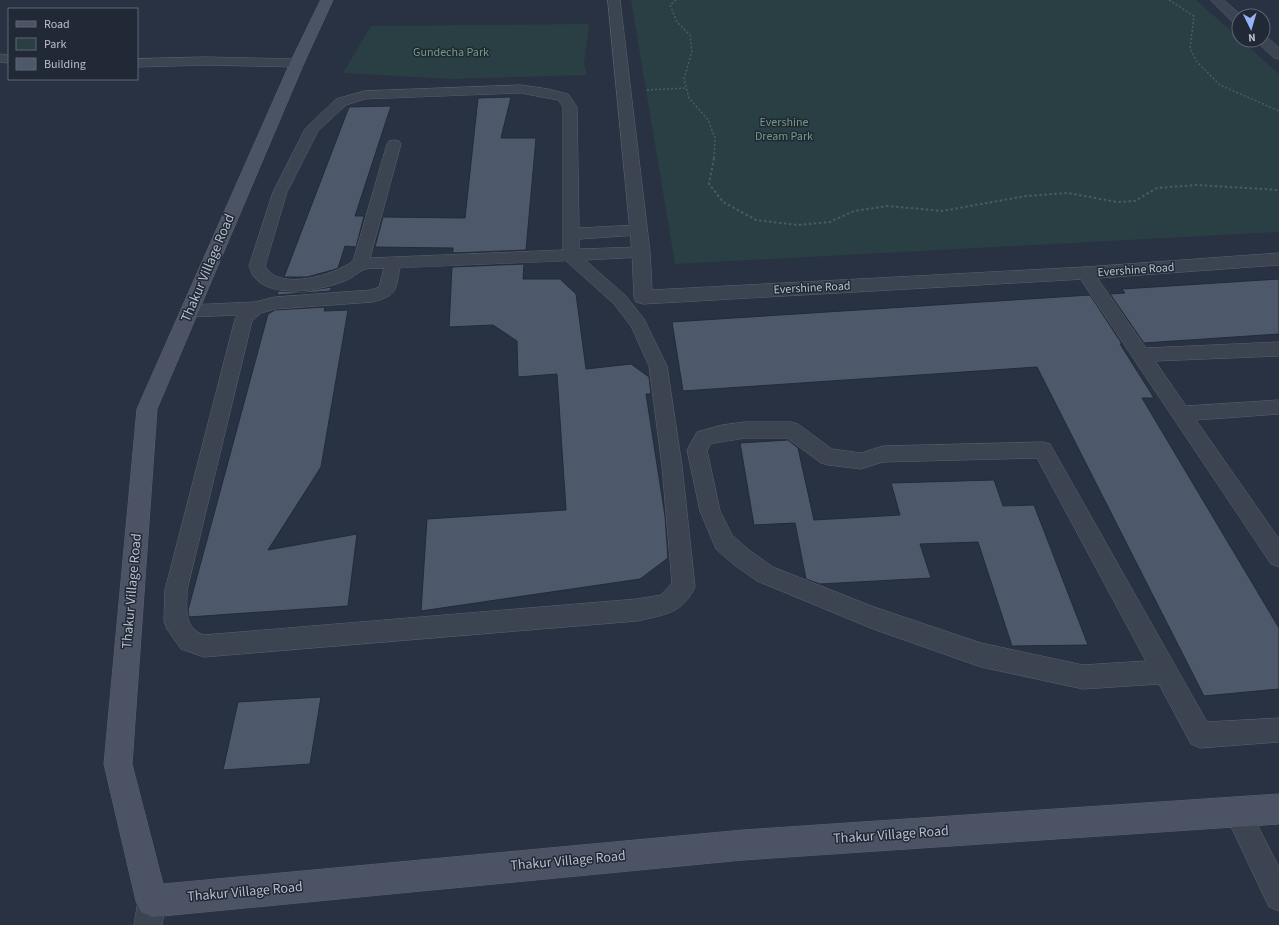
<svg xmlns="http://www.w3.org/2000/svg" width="1279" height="925" viewBox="0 0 1279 925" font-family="'Source Sans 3',sans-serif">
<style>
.green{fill:#2a3f43}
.building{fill:#4e586b;stroke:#232b39}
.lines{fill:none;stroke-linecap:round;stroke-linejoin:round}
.lane-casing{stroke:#5b626f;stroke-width:1}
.street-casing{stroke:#5b626f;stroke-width:1}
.secondary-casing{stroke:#5b626f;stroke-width:1}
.path-far1{stroke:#495c60;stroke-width:1.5;stroke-dasharray:2 2;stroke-linecap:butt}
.path{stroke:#495c60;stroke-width:2;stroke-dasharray:2.5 2.5;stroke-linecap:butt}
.lane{fill:#3c4452;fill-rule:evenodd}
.street{fill:#3c4452;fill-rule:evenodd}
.secondary{fill:#4b5365;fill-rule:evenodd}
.labels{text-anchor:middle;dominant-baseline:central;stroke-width:3;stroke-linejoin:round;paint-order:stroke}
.far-park-label{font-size:12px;fill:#729c7e;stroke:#212937}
.far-street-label{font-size:12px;fill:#babfcc;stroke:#212937}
.street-label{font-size:14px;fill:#babfcc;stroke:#212937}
</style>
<rect width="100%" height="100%" fill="#283242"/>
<path class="green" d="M631 0H1196L1279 74V232L675 264Z
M589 24 584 64 587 75 451 79 343 73 371 26Z"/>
<path class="building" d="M511 97 501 138H536L526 250 453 253V248L375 247 383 217 465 218 478 98Z
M391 106 355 216H364L356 247 345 246 338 268 333 270 307 277H284L349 107Z
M524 264 523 279H560L576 294 586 369 631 364 649 377 651 394H646L665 516 668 558 640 579 421 611 427 519 566 510 557 374 518 377 517 341 493 325 449 327 452 267Z
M1279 279V334L1144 343 1110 294 1125 293 1122 289Z
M332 287 330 291 277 295 278 291 300 292Z
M1090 295 1122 344H1120L1154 398H1142L1279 628V689L1204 696 1037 367 683 391 672 322Z
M325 307 324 311 348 310 321 467 268 550 357 534 348 606 189 617 188 610 268 314 275 310Z
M788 440 798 448 814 520 900 515 891 483 994 480 1003 506 1034 505 1088 645 1012 646 978 542 920 544 931 578 820 584 806 579 795 523 754 525 740 443Z
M321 697 310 764 223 770 238 702Z"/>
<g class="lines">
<defs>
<path id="lane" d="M521 85 548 89 568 94 577 107 579 228 638 225 644 226 646 230 644 234 638 235 579 239V249L641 247 647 248 649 252 647 256 641 257 585 260 626 296 644 319 667 366 682 466 695 587C683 614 663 615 637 621L204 657 181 649 167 629 164 621 165 590 235 319 238 315 189 317 183 315 180 311 183 307 189 305 255 302 275 297 371 290 379 287 384 268C378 269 371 268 365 269 359 271 353 278 347 280 324 290 275 299 256 279 252 276 251 270 249 266L273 192 305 129 336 99 364 91ZM521 93 558 100 563 107V250L370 258 401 144 399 141 394 140 389 141 387 144 353 261C335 275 278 292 265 266L287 192 318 131 346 105 365 99ZM566 261 614 304 631 326 649 366 662 466 672 583 661 595 637 599 204 635C183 628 187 608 187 590L252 321 261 313 275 309 373 302C398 295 395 291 400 268Z
M1085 267 1091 269 1146 348 1279 342V356L1155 361 1186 406 1279 400V414L1196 420 1279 539V567L1271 564 1079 277 1077 273 1079 269Z
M745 422H791L798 424 832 449 861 453 883 446 1043 442 1050 444 1207 722 1279 718V742L1200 748 1191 744 1159 684 1083 689 981 667 873 629 757 581 733 564 716 549 700 511 687 450 697 432 722 425ZM745 438H787L821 463 828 465 861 469 883 462 1037 458 1146 661 1083 665 981 643 874 607 773 567 749 550 732 535 720 511 707 450 711 444Z
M1237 799 1246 803 1279 867V911L1269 907 1224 812 1228 803Z
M152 887 162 891 166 901 162 925H134L138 901 142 891Z"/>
<path id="street" d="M608 0H620L650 252 652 290 1085 267 1279 253V265L1085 279 643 304 636 302 634 297 632 252Z
M1211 0H1224L1242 16H1239V24L1234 23Z
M1263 36 1267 37 1279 48V59L1274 58 1255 40H1263Z
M0 54 9 55V63L0 62Z
M204 57 297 59 302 60 304 63 302 66 297 67 204 65 137 67V59Z"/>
<path id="secondary" d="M321 0H333L304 63 157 409 132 764 163 884 743 830 1279 794V824L743 860 152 917 141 912 136 901 104 764 137 409 290 63Z"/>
</defs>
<use href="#lane" class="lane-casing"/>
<use href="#street" class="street-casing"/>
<use href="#secondary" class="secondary-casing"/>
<path class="path-far1" d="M676 0 670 5 677 22 690 35 692 51 684 79 689 98 708 120 715 138 714 159
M1169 0 1194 16 1190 49 1197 62 1220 85 1279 111
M647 90 687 88"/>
<path class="path" d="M714 158 709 184 723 202 756 220 798 225 830 222 854 211 888 206 942 211 1026 196 1068 193 1117 202 1135 201 1157 188 1197 185 1279 190"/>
<use href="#lane" class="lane"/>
<use href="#street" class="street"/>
<use href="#secondary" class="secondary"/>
</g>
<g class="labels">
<g class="far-park-label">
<text x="451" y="52">Gundecha Park</text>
<text x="784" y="122">Evershine<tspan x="784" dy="14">Dream Park</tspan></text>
</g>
<g class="far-street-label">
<text transform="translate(1136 270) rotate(-4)">Evershine Road</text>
<text transform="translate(812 288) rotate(-3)">Evershine Road</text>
</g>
<g class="street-label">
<text transform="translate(208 268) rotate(-67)">Thakur Village Road</text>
<text transform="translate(132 591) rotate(-85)">Thakur Village Road</text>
<text transform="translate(891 835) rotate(-4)">Thakur Village Road</text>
<text transform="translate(568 861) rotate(-5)">Thakur Village Road</text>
<text transform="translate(245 892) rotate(-5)">Thakur Village Road</text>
</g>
</g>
<rect x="8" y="8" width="130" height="72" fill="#212937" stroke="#5e6573"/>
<rect x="16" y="21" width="20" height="6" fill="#4b5365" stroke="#5e6573"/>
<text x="44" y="28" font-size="12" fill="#babfcc">Road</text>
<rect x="16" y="38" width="20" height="12" fill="#2a3f43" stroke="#5e6573"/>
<text x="44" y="48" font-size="12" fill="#babfcc">Park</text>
<rect x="16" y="58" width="20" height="12" fill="#4e586b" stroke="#5e6573"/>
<text x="44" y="68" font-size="12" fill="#babfcc">Building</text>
<g transform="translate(1251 28) rotate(175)"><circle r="19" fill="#212937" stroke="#5e6573"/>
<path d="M0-3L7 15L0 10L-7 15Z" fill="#96b4f5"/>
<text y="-6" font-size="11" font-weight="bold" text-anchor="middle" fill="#babfcc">N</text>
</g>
</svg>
